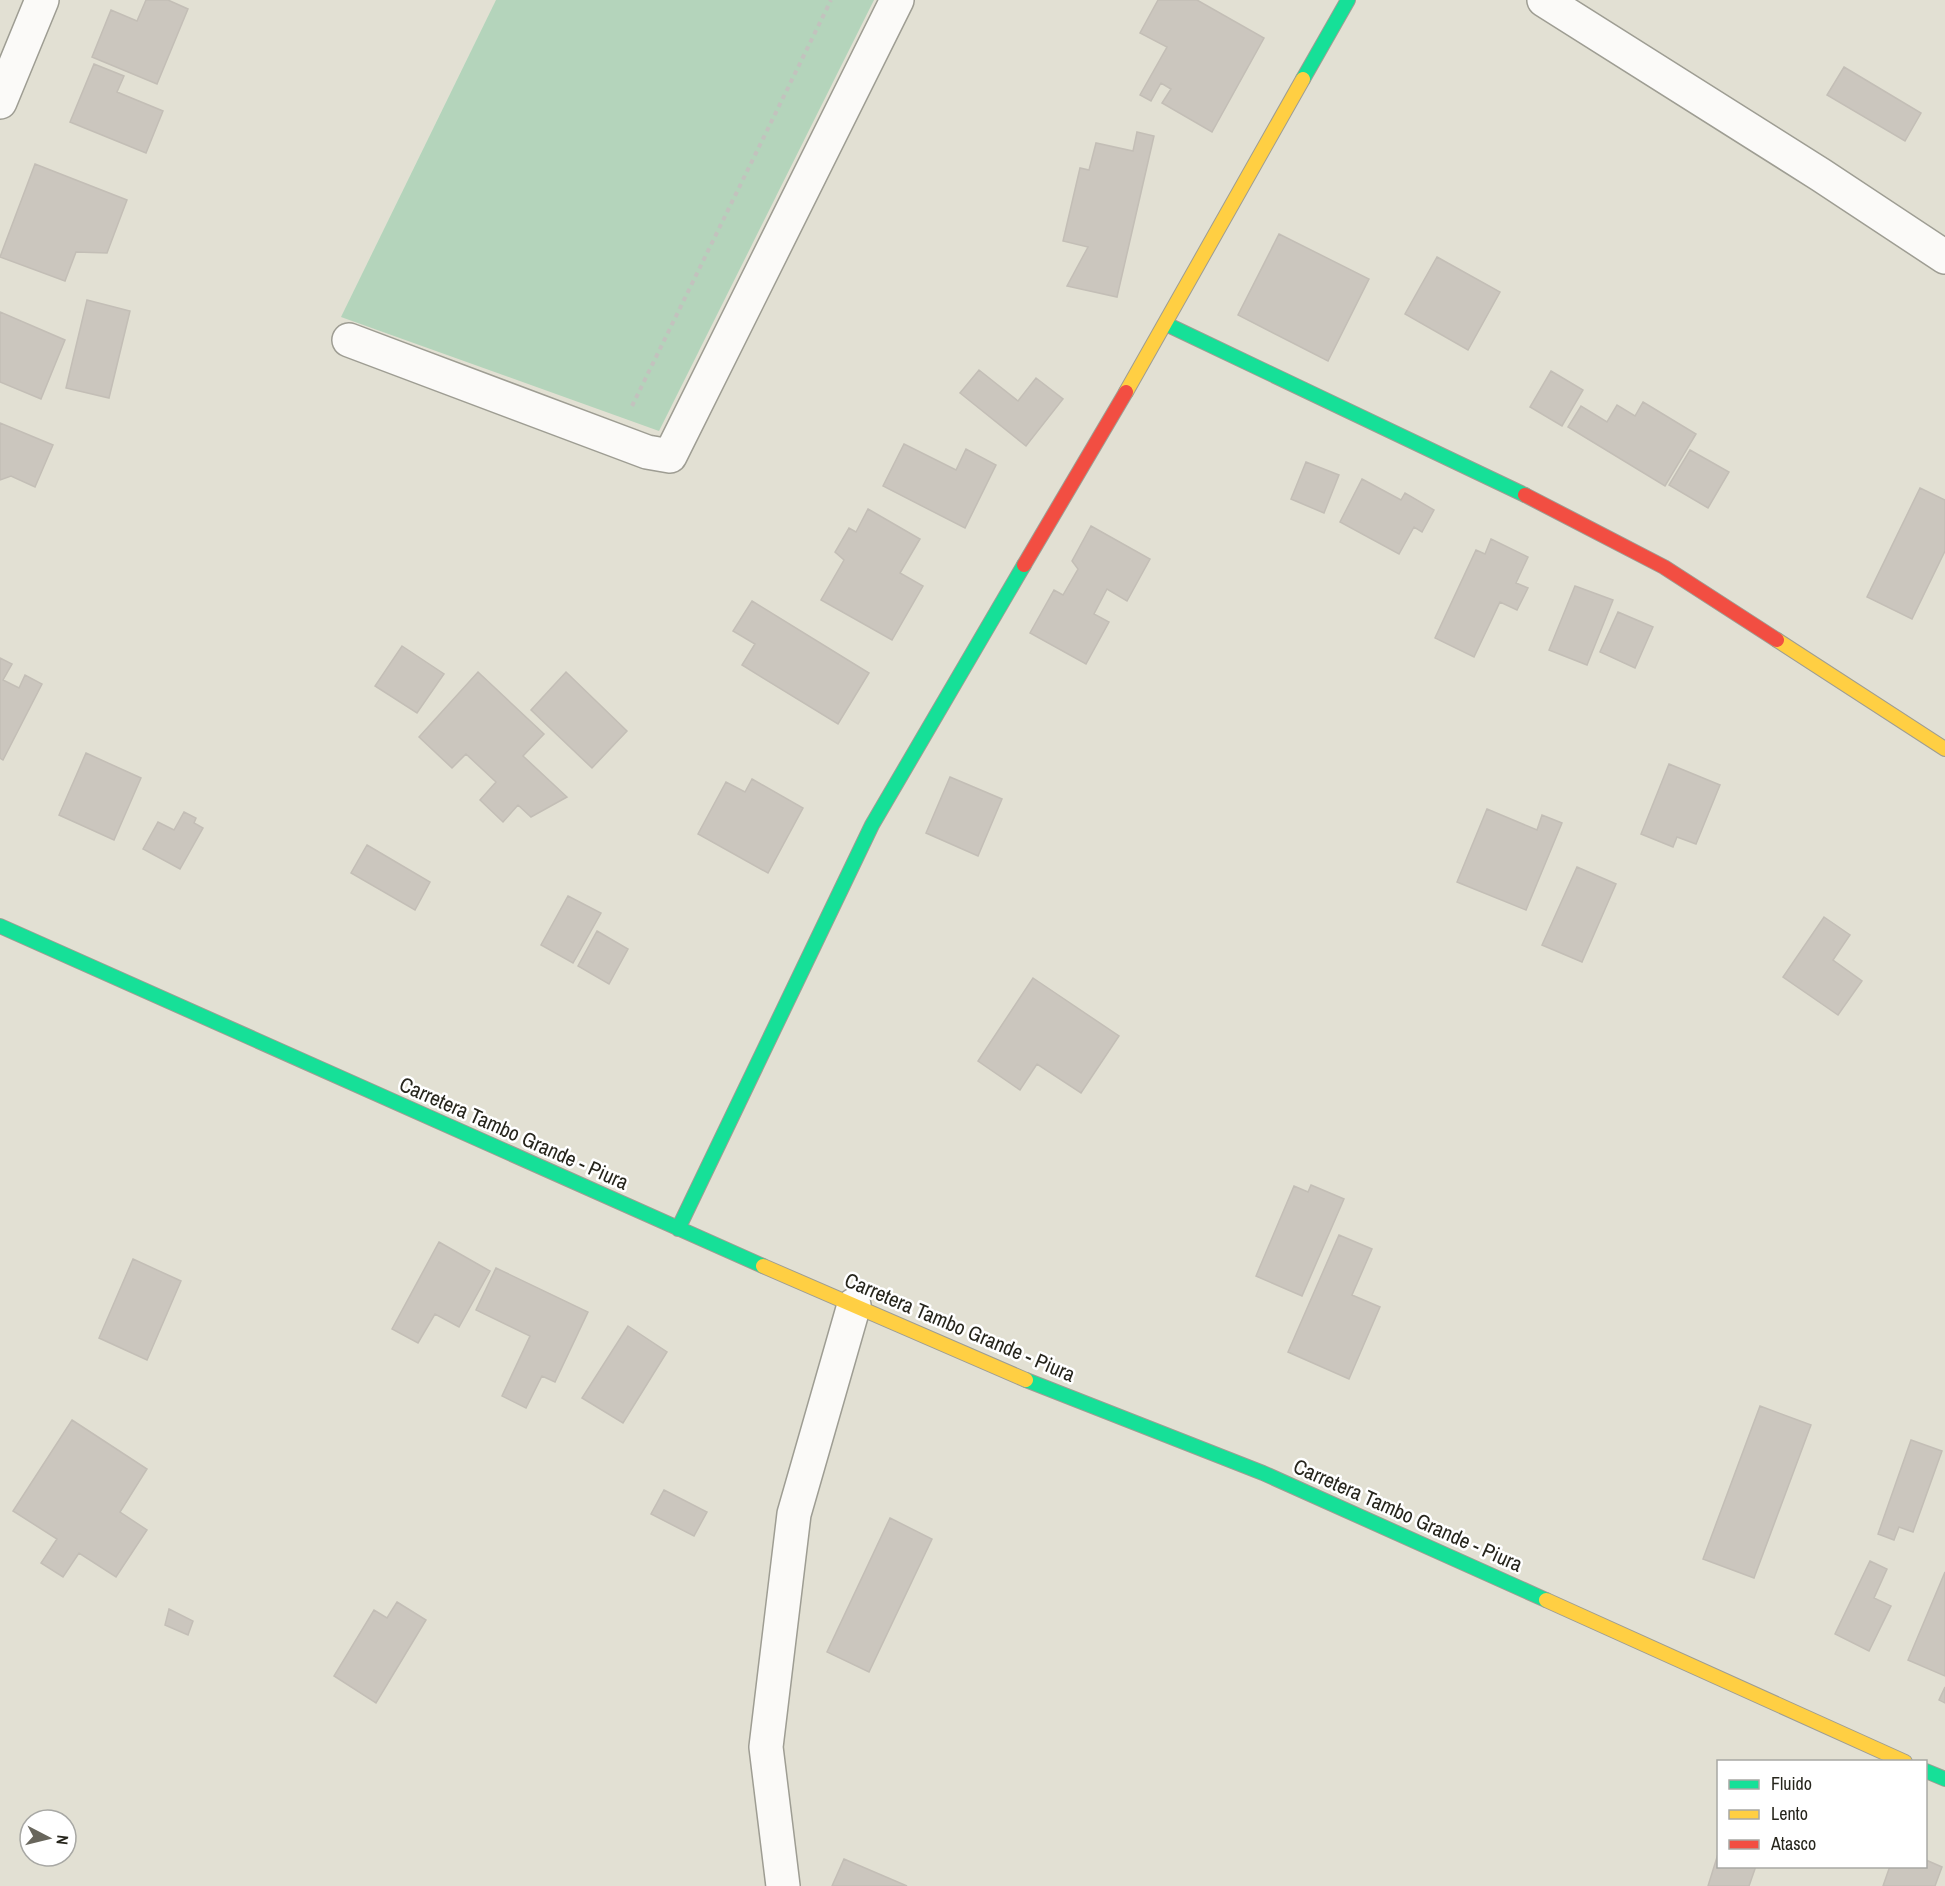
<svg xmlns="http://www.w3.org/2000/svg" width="1945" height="1886" viewBox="0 0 1945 1886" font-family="'Archivo Narrow',sans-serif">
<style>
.green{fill:#b4d4bb}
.building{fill:#cbc6be;stroke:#c3beb6;stroke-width:1.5}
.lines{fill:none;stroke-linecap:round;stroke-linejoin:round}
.street-casing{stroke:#9e9d93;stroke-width:36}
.fast-casing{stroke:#9e9d93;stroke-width:16}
.slow-casing{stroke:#9e9d93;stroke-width:16}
.jam-casing{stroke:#9e9d93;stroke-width:16}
.path{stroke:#c3c2be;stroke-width:4;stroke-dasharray:4.5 4.5;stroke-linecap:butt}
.street{stroke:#fbfaf8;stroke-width:33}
.fast{stroke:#16e098;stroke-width:14}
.slow{stroke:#ffcf43;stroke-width:14}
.jam{stroke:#f24e42;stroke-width:14}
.labels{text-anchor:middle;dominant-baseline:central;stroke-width:5;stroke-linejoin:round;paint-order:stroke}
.street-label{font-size:21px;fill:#26251c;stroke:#fff}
</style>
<rect width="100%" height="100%" fill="#e2e0d3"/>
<path class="green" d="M496 0H874L659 431 341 317Z"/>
<path class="building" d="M146 0H168L188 9 157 84 92 57 111 10 137 21Z
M1158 0H1197L1264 38 1212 132 1162 103 1171 89 1161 83 1151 101 1140 95 1167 47 1140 33Z
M94 64 124 76 117 92 163 111 146 153 70 122Z
M1844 67 1921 113 1905 141 1827 95Z
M1137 132 1154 136 1117 297 1067 286 1088 247 1063 241 1080 168 1089 170 1096 143 1133 151Z
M35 164 127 200 107 253 76 252 65 281 0 257Z
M1279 234 1369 279 1328 361 1238 315Z
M1437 257 1500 292 1468 350 1405 314Z
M87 300 130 311 109 398 66 388Z
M0 312 65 340 41 399 0 382Z
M979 370 1018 401 1036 378 1063 399 1026 446 960 393Z
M1551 371 1583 390 1562 426 1530 407Z
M1643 402 1696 434 1665 486 1568 427 1581 406 1607 422 1617 405 1635 416Z
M0 423 53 445 35 487 11 476 0 480Z
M904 444 956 470 966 449 996 465 965 528 883 486Z
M1690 450 1729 472 1708 508 1669 485Z
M1306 462 1339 475 1324 513 1291 499Z
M1362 479 1401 500 1405 493 1434 510 1422 532 1414 527 1399 554 1340 522Z
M1920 488 1945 500V551L1912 619 1867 597Z
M868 509 920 539 900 573 923 586 892 640 821 600 844 560 835 552 849 528 856 532Z
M1091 526 1150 559 1127 601 1107 589 1094 614 1109 622 1086 664 1030 633 1054 590 1063 595 1078 569 1072 561Z
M1491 539 1528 557 1516 583 1528 588 1517 610 1500 602 1474 657 1435 638 1476 550 1485 554Z
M1575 586 1613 600 1587 665 1549 650Z
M752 601 869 673 838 724 742 665 755 644 733 631Z
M1618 612 1653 627 1635 668 1600 652Z
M402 646 444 674 417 713 375 686Z
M0 658 12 664 3 680 19 688 25 675 42 684 3 760 0 758Z
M478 672 544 734 523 756 567 797 531 817 518 805 503 822 480 800 496 782 466 754 452 768 419 737Z
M566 672 627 731 592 768 531 710Z
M86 753 141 778 114 840 59 815Z
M1669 764 1720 785 1696 844 1677 837 1673 847 1641 834Z
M950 777 1002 799 978 856 926 833Z
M752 779 803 808 768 873 698 834 726 782 745 792Z
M1487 809 1537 830 1542 815 1562 823 1526 910 1457 882Z
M184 812 196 818 194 823 203 828 180 869 143 849 158 822 174 830Z
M367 845 430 882 415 910 351 873Z
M1577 867 1616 884 1582 962 1542 945Z
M568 896 601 913 573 963 541 945Z
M1824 917 1850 935 1833 960 1862 981 1838 1015 1783 977Z
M597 931 628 949 609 984 578 966Z
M1033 978 1119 1036 1081 1093 1037 1064 1020 1090 978 1061Z
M1311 1185 1344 1199 1302 1296 1256 1276 1294 1186 1308 1192Z
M1339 1235 1372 1249 1352 1295 1380 1307 1349 1379 1288 1352Z
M439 1242 490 1271 459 1327 435 1314 418 1343 392 1329Z
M133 1259 181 1281 147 1360 99 1338Z
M496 1268 588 1312 555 1382 542 1376 526 1408 502 1396 530 1336 476 1310Z
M628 1326 667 1352 623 1423 582 1398Z
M1760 1406 1811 1425 1754 1578 1703 1559Z
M72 1420 147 1469 120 1512 147 1530 116 1577 79 1553 63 1577 41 1563 57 1539 13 1511Z
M1911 1440 1942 1451 1913 1532 1899 1527 1894 1540 1878 1534Z
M664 1490 707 1512 694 1536 651 1514Z
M890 1518 932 1539 869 1672 827 1652Z
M1870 1561 1887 1569 1874 1598 1891 1606 1869 1651 1835 1634Z
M1945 1572V1676L1908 1660Z
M397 1602 426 1620 376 1703 334 1676 374 1610 387 1618Z
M169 1609 193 1621 188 1635 165 1625Z
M1945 1687V1703L1939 1700Z
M1718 1854V1866H1756L1749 1886H1708Z
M844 1859 907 1886H832Z
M1926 1860 1942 1867 1935 1886H1883L1890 1866H1926Z"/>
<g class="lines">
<defs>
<path id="street" d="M1544 0 1821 175 1945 257
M0 102 42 0
M349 340 647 452 670 456 897 0
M783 1886 766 1747 794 1514 854 1305"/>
<path id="fast" d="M1303 79 1348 0
M1166 324 1525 495
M0 926 763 1266
M678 1229 872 825 1024 565
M1026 1380 1263 1473 1546 1600
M1926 1771 1945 1779"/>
<path id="slow" d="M1126 392 1303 79
M1777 640 1945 749
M763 1266 1026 1380
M1546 1600 1905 1762"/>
<path id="jam" d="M1525 495 1664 567 1777 640
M1024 565 1126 392"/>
</defs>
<use href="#street" class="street-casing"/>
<use href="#fast" class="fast-casing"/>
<use href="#slow" class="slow-casing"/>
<use href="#jam" class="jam-casing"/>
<path class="path" d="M632 406 831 0"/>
<use href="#street" class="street"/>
<use href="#fast" class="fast"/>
<use href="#slow" class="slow"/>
<use href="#jam" class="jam"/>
</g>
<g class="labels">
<g class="street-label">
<text transform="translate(514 1133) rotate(24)">Carretera Tambo Grande - Piura</text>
<text transform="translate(960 1327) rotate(23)">Carretera Tambo Grande - Piura</text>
<text transform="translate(1408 1515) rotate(24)">Carretera Tambo Grande - Piura</text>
</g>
</g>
<rect x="1717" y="1760" width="210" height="108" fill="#ffffff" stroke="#a8a8a4" stroke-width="1.5"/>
<rect x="1729" y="1780" width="30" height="9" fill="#16e098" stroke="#a8a8a4" stroke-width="1.5"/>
<text x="1771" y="1790" font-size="18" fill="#26251c">Fluido</text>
<rect x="1729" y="1810" width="30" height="9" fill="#ffcf43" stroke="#a8a8a4" stroke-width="1.5"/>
<text x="1771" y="1820" font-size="18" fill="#26251c">Lento</text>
<rect x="1729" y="1840" width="30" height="9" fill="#f24e42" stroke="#a8a8a4" stroke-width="1.5"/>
<text x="1771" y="1850" font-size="18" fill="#26251c">Atasco</text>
<g transform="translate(48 1838) rotate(97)"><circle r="28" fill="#ffffff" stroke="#a8a8a4" stroke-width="1.5"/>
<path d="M0-4.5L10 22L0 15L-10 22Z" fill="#68665c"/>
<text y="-9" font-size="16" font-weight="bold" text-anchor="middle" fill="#26251c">N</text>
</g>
</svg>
